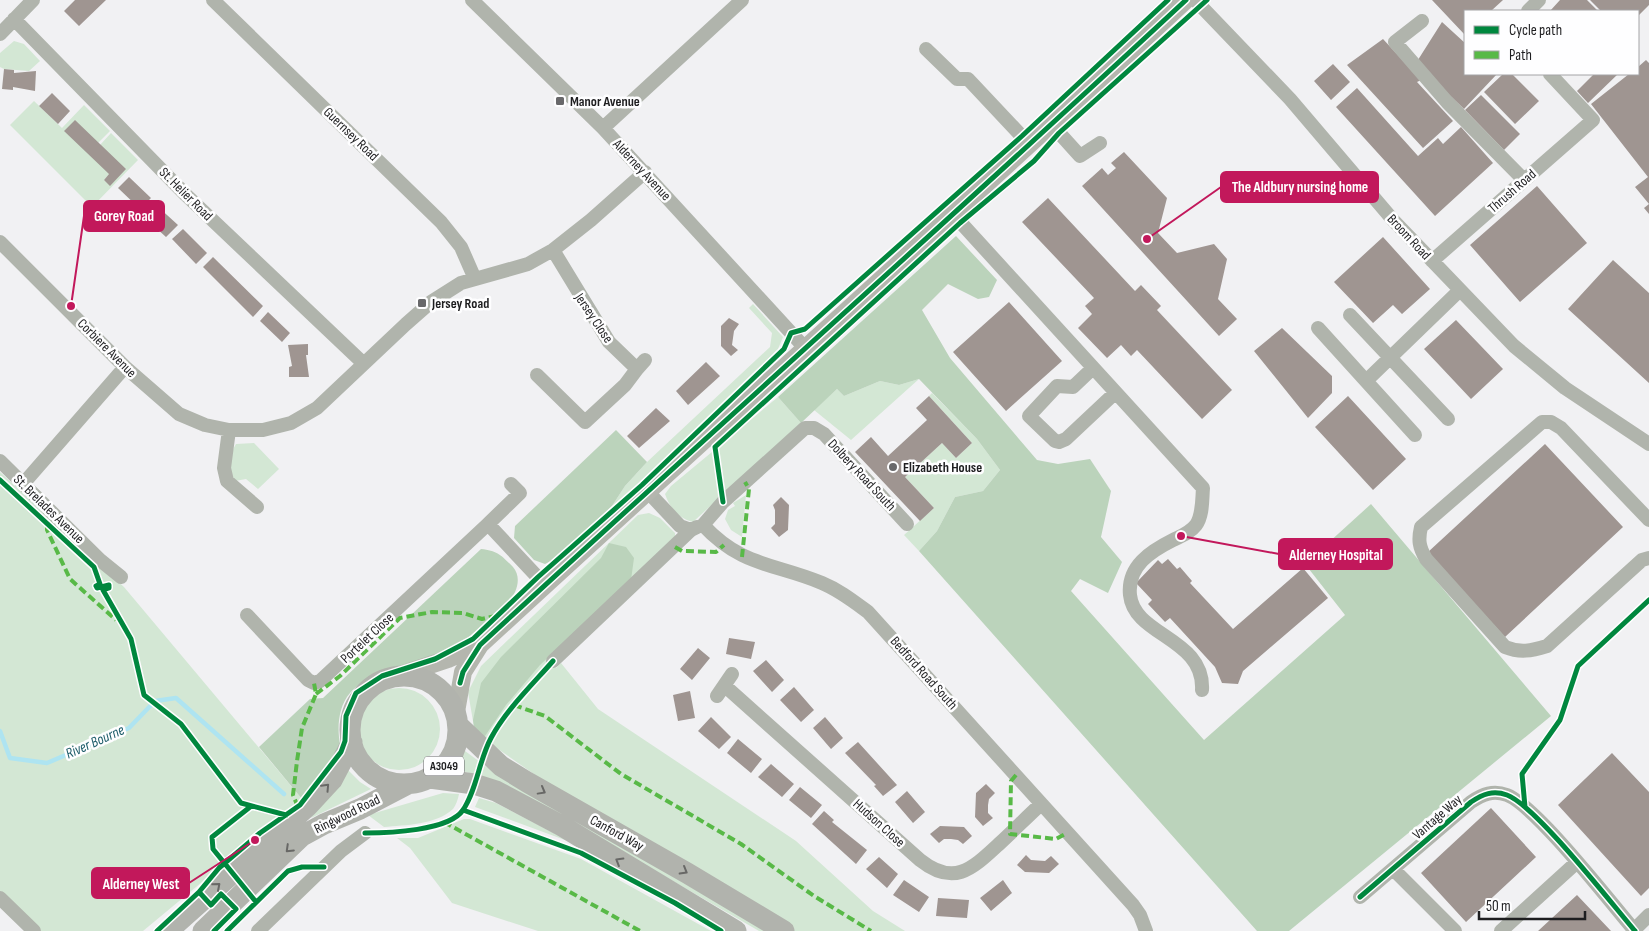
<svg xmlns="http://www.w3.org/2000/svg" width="1649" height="931" viewBox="0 0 1649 931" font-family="'Sofia Sans Condensed',sans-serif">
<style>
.green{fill:#d3e7d4}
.forest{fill:#bbd3bb}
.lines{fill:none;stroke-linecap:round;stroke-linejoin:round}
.stream{stroke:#aee4f1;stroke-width:4.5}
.building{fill:#9f9591}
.minor{stroke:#b0b4ac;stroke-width:14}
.major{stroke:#b4b6ae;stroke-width:18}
.highway{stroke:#b1b3ad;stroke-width:21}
.quiet{stroke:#58b947;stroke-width:4;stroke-dasharray:8 4;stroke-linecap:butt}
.cycleway-casing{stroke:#fefeff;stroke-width:8}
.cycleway{stroke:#00873e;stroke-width:5}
.oneway{stroke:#686866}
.poi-dot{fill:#68686a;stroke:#fefeff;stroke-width:2}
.labels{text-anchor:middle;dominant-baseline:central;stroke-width:5;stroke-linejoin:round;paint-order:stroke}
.shield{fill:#fefeff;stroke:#616163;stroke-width:1}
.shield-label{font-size:12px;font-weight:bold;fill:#1e1e20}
.poi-label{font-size:14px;font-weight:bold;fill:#1e1e20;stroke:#fefeff;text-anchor:start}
.street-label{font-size:14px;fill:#1e1e20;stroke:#fefeff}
.water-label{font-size:15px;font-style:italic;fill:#1b5b68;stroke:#fefeff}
.leader{fill:none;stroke:#c2185b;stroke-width:2}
.callout-dot{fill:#c2185b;stroke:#fefeff;stroke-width:2}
.callout{fill:#c2185b;stroke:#c2185b;stroke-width:2}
.callout-label{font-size:15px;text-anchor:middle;font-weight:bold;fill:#fff}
</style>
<rect width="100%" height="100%" fill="#f1f1f3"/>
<path class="green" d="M14 41 24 44 40 61 29 71 4 69 0 67V53Z
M34 101 62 128 84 105 110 131 98 143 109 174 104 180 110 185 125 169 100 145 111 133 138 160 92 207 10 125Z
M753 304 783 337 778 349 644 480 612 506 625 486 647 462 770 347 772 333 749 308Z
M919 379 851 440 814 410 837 389 844 396 880 381 899 385Z
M932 393 977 439 1000 470 983 491 955 497 937 531 919 551 904 535 934 508 905 477 942 443 956 458 972 443 929 396Z
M778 397 801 423 693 522C678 518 670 508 665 494L671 486Z
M254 443 279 469 258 489 246 479 235 481C228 470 229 455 236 444Z
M0 472 124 587 302 799 143 931H34L0 898Z
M746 495 742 537 731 530 725 519 728 510 735 506 733 503Z
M649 513 660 518 675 533V539L547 659 556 668 561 663 598 709 796 841 873 911 905 931H790L541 779 478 735 474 727 468 692 481 666 638 515Z
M358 729a41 41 0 1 1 82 0a41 41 0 1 1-82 0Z
M465 751 498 775 771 931H759L566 819 481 776 454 769Z
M345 767 360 782 371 789 311 818Z
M443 793 459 794C458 799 456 805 453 809 436 825 405 825 384 827L368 815Z
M479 798 496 803 573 843 475 807Z
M464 819H470L581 859 711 931H538L452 903 410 848 397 838H418Z"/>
<path class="forest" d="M956 236 997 280 989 297 978 299 948 284 922 310 950 358 1037 460 1058 464 1090 459 1111 491 1101 537 1122 562 1108 593 1080 579 1071 591 1204 740 1345 615 1305 564 1371 504 1551 716 1289 931H1257L919 551 937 531 955 497 983 491 1000 470 977 439 919 379 899 385 880 381 844 396 837 389 801 423 778 397Z
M616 430 647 462 625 486 612 506 553 560 545 564 534 560 514 538 515 526Z
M609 543 626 547 634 558 631 580 540 665 506 705 483 739 474 727 473 720 481 683 501 657 601 558Z
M481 549C498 551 501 555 513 567 519 574 519 583 515 592 510 604 466 641 453 648 420 666 377 663 350 693 338 707 337 728 340 744L324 771 302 799 259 747 310 699 323 698Z"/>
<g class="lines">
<path class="stream" d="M0 731 10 758 47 763 129 728 155 701 176 698 284 794"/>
</g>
<path class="building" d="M75 0H106L79 26 64 11Z
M1432 0H1503L1491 11H1465V35Z
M1560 0H1587L1598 11H1550Z
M1590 0H1649V5L1638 16V11H1601Z
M1442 22 1465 43V74H1497L1464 109 1416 63Z
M1383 39 1421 80 1417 82 1453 121 1423 148 1347 65Z
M1646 60 1649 63V214L1644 208 1649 204 1635 187 1648 177 1591 104 1629 74H1638V67Z
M1333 64 1350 82 1331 100 1314 81Z
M4 69 14 70V73L36 71 35 91 13 87V90L2 89Z
M1503 74H1512L1539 101 1515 124 1484 92Z
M1594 74H1618L1588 103 1577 91Z
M1357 88 1418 156 1438 138 1443 144 1461 127 1493 163 1435 216 1336 107Z
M52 93 70 111 58 124 39 106Z
M1481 95 1520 134 1504 150 1465 110Z
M75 120 126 169 110 186 104 180 109 174 64 131Z
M1124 152 1167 198 1158 233 1177 253 1214 244 1227 259 1218 299 1237 319 1219 336 1082 186 1102 168 1108 175 1116 168 1111 163Z
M129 177 151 198 140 209 118 188Z
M1537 186 1587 243 1520 302 1470 245Z
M1048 198 1135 291 1141 285 1161 306 1157 310 1232 390 1202 419 1137 350 1131 356 1121 345 1107 358 1078 328 1092 314 1085 306 1094 298 1022 222Z
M156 205 178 225 166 237 144 217Z
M183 229 207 253 196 264 172 239Z
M1383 237 1430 289 1402 314 1393 305 1373 323 1334 282Z
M213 257 263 306 253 317 203 267Z
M1613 260 1649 293V383L1568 309Z
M1009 302 1062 361 1006 411 953 352Z
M268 312 290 333 282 342 260 321Z
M729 318 739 324 734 331 732 345 738 350 731 356 721 346V326Z
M1456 320 1503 369 1471 399 1424 349Z
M1282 328 1332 376V393L1308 418 1254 351Z
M308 344V355H306L309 377H289V367L292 366 288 345Z
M706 362 720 376 688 405 676 391Z
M929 396 972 443 956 458 942 443 905 477 934 508 920 521 855 452 871 437 888 456 927 420 916 408Z
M1348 396 1406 459 1373 490 1315 427Z
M656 408 670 421 639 448 627 436Z
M1545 444 1623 527 1505 637 1427 553Z
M781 497 789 505 788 530 779 537 771 528 775 524V510L773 505Z
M1168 559 1177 569 1180 567 1192 581 1190 583 1233 629 1303 568 1328 598 1243 671 1238 684 1222 683 1215 667 1170 618 1165 622 1148 604 1152 600 1136 583 1158 560 1162 564Z
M729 638 755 642 751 659 726 654Z
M698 648 710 658 692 680 680 669Z
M766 660 784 680 772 692 753 671Z
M794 687 814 710 801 722 780 700Z
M690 691 695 718 678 721 673 695Z
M711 717 731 737 719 749 698 731Z
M825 717 843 738 831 749 813 728Z
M738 739 762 759 751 773 727 753Z
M858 742 897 785 883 796 874 786 876 785 845 753Z
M1612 753 1649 792V888L1641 896 1558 805Z
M771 764 794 784 782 797 758 777Z
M986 784 995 793 989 799 988 805V813L993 818 983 826 975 817 976 793Z
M800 787 822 805 811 818 789 800Z
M907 791 925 812 913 823 895 802Z
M1491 808 1536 857 1466 922 1421 873Z
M824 811 834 820 832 822 867 850 856 864 812 824Z
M940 826 964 827 972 836 963 844 958 840 951 839H944L939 843 930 834Z
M1026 855 1031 860 1045 861 1051 856 1059 864 1049 873 1025 872 1017 865Z
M879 857 898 874 887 888 866 869Z
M904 880 929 897 919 912 893 895Z
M1003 880 1012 893 991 911 980 898Z
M1577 895 1611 931H1538Z
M938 898 969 900 967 918 936 916Z"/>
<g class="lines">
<path class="minor" d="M213 0 441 222 461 247 475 279
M472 0 603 128 805 348
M1195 0 1290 99 1393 220 1514 346 1565 388 1649 444
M1528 11 1539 0
M14 19 186 195 363 363
M1422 21 1395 42 1447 102 1524 180
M0 34 33 0
M926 49 957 79H968L1030 145
M1052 125 1080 156 1100 143
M603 128 742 0
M952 213 1203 488C1202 500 1203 515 1196 525 1190 533 1181 536 1173 540 1151 551 1127 566 1130 595 1134 636 1205 638 1202 690
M0 242 125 367 179 414 205 425 229 430H263L291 423 317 408 406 324 431 302 461 283 528 264 553 250 591 220 645 172
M553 250 609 342 637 369 645 360
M1432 261 1593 120 1550 74
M1350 315 1448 419
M1318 328 1366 381
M1093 368 1073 387 1057 386 1029 416 1055 441 1059 442 1066 439 1115 393
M537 375 585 422 625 385 637 369
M229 430 224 468 227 481 257 507
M1415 435 1366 381 1459 291
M0 461 100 560 121 577
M23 484 125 367
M649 493 680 526 691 530 697 527
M1649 520 1561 428 1551 422H1542L1421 527C1418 540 1419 547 1426 559L1505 647C1520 653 1531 651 1547 646L1642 560 1649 558
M488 524 520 493 511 484
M703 525C742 567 774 563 822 583 839 590 853 601 868 612L1133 905 1140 915 1146 931
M703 525 723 502 805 428H814L824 434 907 524
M247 615 308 680 314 683 320 681 488 524 545 585
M553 661 691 530
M725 686 920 860C954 887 972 869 999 844 1013 831 1027 817 1041 804
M717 696 732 674
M1393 869 1455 931
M1360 897 1471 802C1483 794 1493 790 1507 795 1536 806 1611 903 1635 931
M0 898 34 931
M1634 930 1649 915
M258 931 341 851 365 833
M1501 931 1576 863"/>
<path class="major" d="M394 677 448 659 480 645
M456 712 463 672 480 645C714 429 953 217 1186 0"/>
<path class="highway" d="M350 730a54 54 0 1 1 108 0a54 54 0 1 1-108 0Z
M459 726 501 766 527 782 687 873 784 931
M430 778 474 784 496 791 562 826 736 931
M168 931 308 806 332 780 352 742
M203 931 302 836 324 824 360 809 408 784"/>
<path class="quiet" d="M47 525V530L70 579 116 620
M675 547 682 551 716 552 724 545
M742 557 749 489 745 482
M316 694 340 676 400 618 432 612 463 613 482 619 495 616
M514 705 545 716 621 774 741 844 814 896 871 931
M1016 775 1011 781 1010 834 1056 839 1067 833
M298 807 293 795 297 761 302 728 316 694 314 683
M444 822 640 931"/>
<defs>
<path id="cycleway" d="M0 480 94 567 100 584 96 586 97 588 109 585V588L103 590 131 639 144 695 181 724 241 803 286 815
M723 502 715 447 960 223 1034 161 1059 133 1207 0
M460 683 463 672 480 645C714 429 953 217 1186 0
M250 807 212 837 213 849 256 902
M1525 807 1522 774 1560 720 1578 666 1649 600
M463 810 581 853 675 903 721 931
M365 833C388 833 449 831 463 810 477 789 479 760 491 738 506 710 532 685 553 661
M199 892 211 905 221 894 236 909 214 931
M1360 897 1471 802C1483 794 1493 790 1507 795 1536 806 1611 903 1635 931
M157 931 199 892 219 868 260 833 300 805 341 752 345 741 346 716 356 693 382 676 435 659 473 639 538 577 642 485 784 349 791 333 805 329 1022 136 1168 0
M227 931 288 871 302 867H324"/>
</defs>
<use href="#cycleway" class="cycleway-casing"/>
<use href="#cycleway" class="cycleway"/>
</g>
<defs><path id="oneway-chevron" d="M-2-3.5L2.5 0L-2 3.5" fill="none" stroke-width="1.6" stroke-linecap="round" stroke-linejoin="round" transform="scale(1.25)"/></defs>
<g class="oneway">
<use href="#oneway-chevron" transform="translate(326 787) rotate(-47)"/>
<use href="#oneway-chevron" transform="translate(542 791) rotate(29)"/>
<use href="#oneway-chevron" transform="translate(289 849) rotate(136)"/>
<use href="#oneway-chevron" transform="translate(619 861) rotate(-149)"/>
<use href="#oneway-chevron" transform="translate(684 871) rotate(30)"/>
<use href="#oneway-chevron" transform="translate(217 886) rotate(-41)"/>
</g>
<g class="poi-dot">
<rect x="555" y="96" width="10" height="10" rx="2.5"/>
<rect x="417" y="298" width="10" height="10" rx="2.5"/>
<circle cx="893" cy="467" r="5"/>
</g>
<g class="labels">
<rect class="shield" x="424" y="756.5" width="40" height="19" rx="4"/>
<g class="shield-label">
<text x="444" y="766">A3049</text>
</g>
<g class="poi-label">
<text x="570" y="101">Manor Avenue</text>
<text x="432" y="303">Jersey Road</text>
<text x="903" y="467">Elizabeth House</text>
</g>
<g class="street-label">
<text transform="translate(351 134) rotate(44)">Guernsey Road</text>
<text transform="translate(642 170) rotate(47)">Alderney Avenue</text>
<text transform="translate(1512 191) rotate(-41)">Thrush Road</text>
<text transform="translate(186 194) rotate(45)">St. Helier Road</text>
<text transform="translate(1409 237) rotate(47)">Broom Road</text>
<text transform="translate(594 318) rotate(56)">Jersey Close</text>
<text transform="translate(107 348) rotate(45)">Corbiere Avenue</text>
<text transform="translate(862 475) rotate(47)">Dolbery Road South</text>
<text transform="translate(49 509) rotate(44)">St. Brelades Avenue</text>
<text transform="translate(367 638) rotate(-43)">Portelet Close</text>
<text transform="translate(924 673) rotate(48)">Bedford Road South</text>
<text transform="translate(347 814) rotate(-26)">Ringwood Road</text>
<text transform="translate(1437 817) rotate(-41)">Vantage Way</text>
<text transform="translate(879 823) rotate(42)">Hudson Close</text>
<text transform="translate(617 833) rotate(29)">Canford Way</text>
</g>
<g class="water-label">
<text transform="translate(95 742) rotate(-24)">River Bourne</text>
</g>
</g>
<path class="leader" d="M1147 239L1221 187M71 306L84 216M1181 536L1279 554M255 840L189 883"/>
<g class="callout-dot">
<circle cx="1147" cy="239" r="5"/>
<circle cx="71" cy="306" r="5"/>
<circle cx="1181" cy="536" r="5"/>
<circle cx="255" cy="840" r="5"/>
</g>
<g class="callout">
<rect x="1221" y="172" width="157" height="30" rx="5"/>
<rect x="84" y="201" width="80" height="30" rx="5"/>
<rect x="1279" y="539" width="113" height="30" rx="5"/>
<rect x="92" y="868" width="97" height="30" rx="5"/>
</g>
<g class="callout-label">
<text x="1300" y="192">The Aldbury nursing home</text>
<text x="124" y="221">Gorey Road</text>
<text x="1336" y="560">Alderney Hospital</text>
<text x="141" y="889">Alderney West</text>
</g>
<rect x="1464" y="10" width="175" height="65" fill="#fefeff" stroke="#a4a4a6"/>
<rect x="1474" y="26" width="25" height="8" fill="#00873e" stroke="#a4a4a6"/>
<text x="1509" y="35" font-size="15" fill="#1e1e20">Cycle path</text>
<rect x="1474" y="51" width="25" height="8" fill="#58b947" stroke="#a4a4a6"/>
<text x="1509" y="60" font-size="15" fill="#1e1e20">Path</text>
<path d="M1479 911v8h106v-8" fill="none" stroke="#1e1e20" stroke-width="2.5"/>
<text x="1486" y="911" font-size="15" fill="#1e1e20" stroke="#fefeff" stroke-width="4" paint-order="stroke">50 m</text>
</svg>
